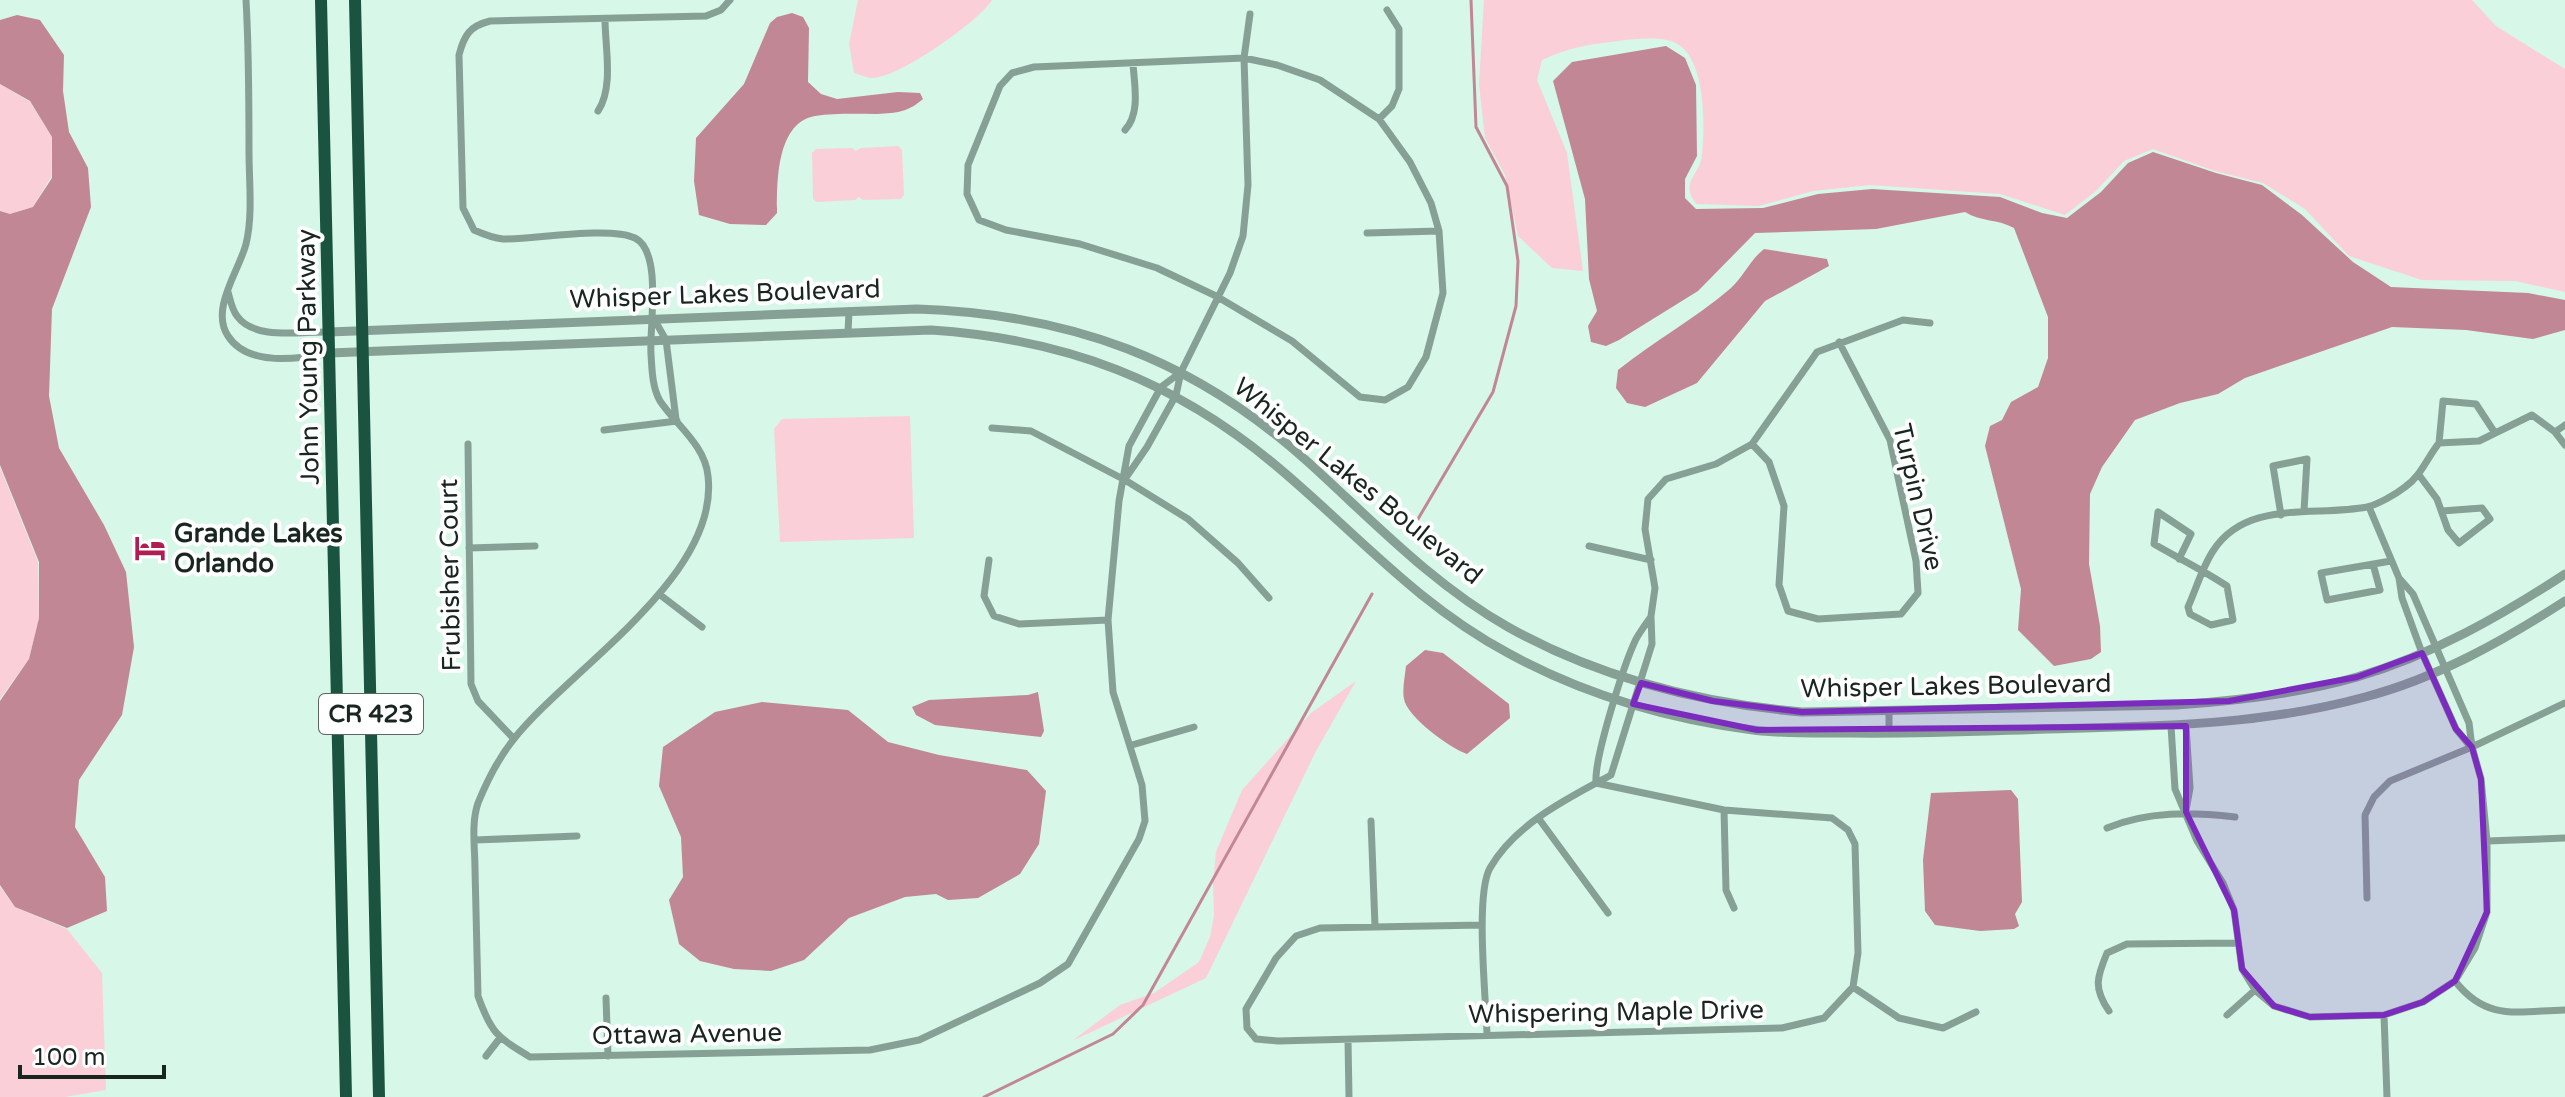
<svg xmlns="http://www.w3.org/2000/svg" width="2565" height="1097" viewBox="0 0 2565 1097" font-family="'Varela Round',sans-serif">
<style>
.green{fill:#fbcfd8}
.water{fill:#c18794}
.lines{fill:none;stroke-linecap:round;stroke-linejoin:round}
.stream{stroke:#c18794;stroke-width:3}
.minor{stroke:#87a095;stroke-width:7}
.tertiary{stroke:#87a095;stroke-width:9}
.trunk{stroke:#1a5440;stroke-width:12}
.marked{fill:#7b2cbf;fill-opacity:0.2;stroke:#7b2cbf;stroke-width:6;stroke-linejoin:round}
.labels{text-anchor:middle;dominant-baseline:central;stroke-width:8;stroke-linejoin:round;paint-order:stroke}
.shield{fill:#fff;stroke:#5e6662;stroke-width:2}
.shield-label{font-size:24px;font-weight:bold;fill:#19251f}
.street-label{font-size:26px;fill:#19251f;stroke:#fff}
.poi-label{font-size:26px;font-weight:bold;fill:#19251f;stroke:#fff;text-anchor:start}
</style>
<rect width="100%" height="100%" fill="#d7f7e8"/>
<path class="green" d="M858 0H992C978 22 899 78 872 78 867 78 859 74 854 73L849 44Z
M1484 0H2472L2496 26 2565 69V292L2515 281 2422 280 2349 256 2305 209 2263 183 2215 171 2153 149 2124 161 2096 191 2065 215 2000 194 1870 185 1813 191 1759 206 1696 204C1679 181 1701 175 1702 154 1705 124 1707 47 1667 40 1652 37 1633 39 1618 41 1586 45 1571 47 1542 60L1537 80 1567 153 1583 271 1552 268 1518 236 1505 175 1485 138 1479 84Z
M0 84 30 102 52 137 51 177 33 207 10 214 0 211Z
M898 146 902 150 904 195 901 199 863 200 859 197 855 200 817 202 813 199 812 153 816 149 852 148 856 151 861 148Z
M910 416 914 538 780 542 774 429 782 419Z
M0 467 38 562 39 618 29 659 0 699Z
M1356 681 1316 751 1206 978 1072 1041 1120 1005 1154 993 1199 962 1210 937 1214 915 1213 883 1216 852 1242 790 1311 713Z
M0 886 15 907 67 929 102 973 106 1090 65 1097H0Z"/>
<path class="water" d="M792 13 803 17 809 28 808 82 821 94 837 99 898 92 920 93 923 99C908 112 897 113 877 114 857 114 835 113 815 116 776 123 777 183 777 213L766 225 730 224 699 215 694 181 696 138 744 84 770 23 777 17Z
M17 15 40 20 64 55 63 91 69 132 88 168 91 207 52 309 49 396 59 448 104 525 126 572 134 647 122 715 79 780 75 827 105 877 107 911 67 928 15 907 0 885V701L29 659 39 618V562L0 465V211L10 214 33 207 52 178V137L30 101 0 84V20Z
M1666 46 1685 58 1696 85 1697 156 1685 179V198L1696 209 1763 208 1818 194 1872 189 2000 197 2042 213 2067 218 2101 192 2128 163 2153 152 2216 173 2262 185 2302 215 2353 262 2391 287 2528 293 2565 300V330L2533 339 2466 330 2392 327 2245 378 2218 394 2180 403 2135 420 2102 467 2090 494 2089 564 2100 626 2101 652 2091 659 2054 666 2018 630 2021 589 1985 446 1990 426 2002 420 2011 402 2038 387 2048 358V317L2014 228C1998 219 1981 222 1965 212L1876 229 1755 233 1698 291 1619 340 1606 346 1591 342 1588 326 1597 311 1589 279 1585 199 1553 81 1572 62Z
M1764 249 1827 259 1829 266 1765 301 1697 383 1645 407 1627 403 1616 388 1618 370C1654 341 1696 318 1731 288 1744 276 1750 260 1764 249Z
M1425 650 1443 653 1509 704 1510 718 1467 754C1450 748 1407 717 1404 699 1402 690 1405 676 1406 666Z
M1038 692 1044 731 1041 737 935 725 916 715 912 707 929 700 1028 695Z
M762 702 848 710 888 742 939 755 1027 770 1046 791 1039 844 1020 874 978 898 948 900 936 894 905 897 849 918 804 960 771 971 734 969 700 961 679 944 669 900 683 877 681 837 659 786 663 747 715 712Z
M2011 790 2018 799 2022 902 2015 914 2019 926 2014 929 1980 931 1935 925 1925 911 1923 860 1931 793Z"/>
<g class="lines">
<path class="stream" d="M1418 519 1493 392 1516 306 1518 261 1507 186 1476 127 1471 0
M984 1097 1113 1034 1143 1005 1372 594"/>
<path class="minor" d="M246 0C249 51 249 102 249 152 249 181 253 216 246 244 239 271 210 309 228 336 248 367 299 359 330 353
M730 0 721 10 706 16 490 21C470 26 464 35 459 55L463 208 474 230C483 234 493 238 503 239 535 239 610 226 635 238 663 252 649 328 651 354 652 369 652 387 660 401 676 425 705 445 708 476 720 577 569 669 513 740 498 759 487 781 478 803 471 823 475 849 475 869 476 912 477 954 478 996 491 1033 497 1037 530 1057L870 1050 919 1040 1040 983 1068 964 1139 839 1145 821 1142 785 1113 692 1108 620 1119 501 1129 446 1161 387 1181 372
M1244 58 1277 65 1320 80 1379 119 1410 162 1431 203 1439 231 1443 293 1426 357 1408 387 1385 400 1360 397 1292 341 1216 296 1157 268 1080 244 1006 230 979 220 967 194 968 165 1000 86 1012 73 1034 67Z
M598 111C614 87 605 47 605 19
M1379 119 1392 106 1399 89V29L1387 10
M1125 130C1141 113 1134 84 1133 63
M1367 233 1439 231
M228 292C230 299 232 310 237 316 255 341 302 331 329 332
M654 319 666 340 676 419
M848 333 849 311
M992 428 1031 431 1125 480 1188 519 1238 563 1269 598
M604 430 677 421
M2555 432 2565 425
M2439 443 2443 401 2476 404 2495 433
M468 444 471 684 478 701 514 739
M1752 444 1769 462 1784 506 1779 585 1788 611 1818 619 1901 614 1918 593 1916 561 1890 440 1839 342
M2419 475 2437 499 2448 530 2459 543 2490 519 2482 508 2442 511
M1125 479 1147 447 1176 395 1181 372 1230 273 1243 236 1248 185 1244 58 1250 14
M2369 507 2399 578 2402 598 2422 653 2456 729 2470 746
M2281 515 2273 466 2307 459 2304 511
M1589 546 1651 560
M469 548 535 546
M2179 559 2191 534 2158 512 2154 544C2178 558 2203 570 2227 586L2233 620 2211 625 2190 614 2188 607C2196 589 2202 568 2213 551 2246 499 2315 517 2367 507 2379 504 2396 494 2405 487 2421 476 2427 458 2439 443L2479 441 2532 415 2555 432 2565 445
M989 560 984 596 994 616 1019 624 1108 620
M2373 564 2380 590 2327 600 2321 573 2391 561
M659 594 702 627
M1889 711V733
M2171 726 2175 789 2197 841 2223 883 2234 910 2242 969 2255 990 2274 1006 2310 1017 2384 1015 2423 1002 2455 981 2475 948 2487 912V841L2481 779 2472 747 2469 723 2413 594 2399 578
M1132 745 1194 727
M1596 783C1594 758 1624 664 1636 639 1640 632 1645 625 1650 618
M1724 810 1726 890 1734 908
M2186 810 2190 788 2186 726
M1539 819 1608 913
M1371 821 1375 926
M2107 828C2148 811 2191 812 2235 817
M475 840 577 836
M2487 841 2565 838
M2367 898 2365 815 2374 797 2390 781 2472 747 2565 703
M1482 925 1320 928 1296 936 1276 958 1246 1009 1247 1028 1256 1039 1278 1041 1782 1028 1824 1018 1853 987 1858 953 1855 844 1848 830 1832 818 1724 810 1596 783
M2455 981C2487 1022 2518 1011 2565 1010
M1853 987 1899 1018 1943 1028 1976 1012
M606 998 608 1056
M2109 1011C2093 988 2097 977 2107 953L2127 944 2237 943
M2227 1015 2255 990
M2384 1015 2387 1097
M1487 1034C1486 999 1475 894 1490 868 1515 824 1568 798 1611 775L1652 644 1651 616 1655 588 1645 529 1648 499 1666 479 1716 464 1752 444 1817 352 1903 320 1930 323
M1348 1040 1349 1097
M486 1056 500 1038"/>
<path class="tertiary" d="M329 332 917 309C1070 314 1194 359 1308 462 1372 520 1432 584 1508 627 1599 678 1699 703 1802 712L2176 705C2237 701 2298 694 2357 677 2432 655 2501 616 2565 574
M330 353 931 330C1066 339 1177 381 1280 469 1357 534 1417 604 1508 653 1583 694 1668 719 1753 730 1786 734 1819 733 1851 733 1917 734 1982 731 2047 729 2157 726 2258 726 2365 697 2437 678 2503 641 2565 601"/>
<path class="trunk" d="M321 0 346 1097
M355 0 379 1097"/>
</g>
<path class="marked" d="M2422 653 2456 729 2472 747 2481 779 2487 912 2455 981 2423 1002 2384 1015 2310 1017 2274 1006 2242 969 2234 910 2186 812V726L1757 730 1633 704 1641 683 1713 701 1802 712 2229 701 2357 677Z"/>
<defs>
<symbol id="hotel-bare" viewBox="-9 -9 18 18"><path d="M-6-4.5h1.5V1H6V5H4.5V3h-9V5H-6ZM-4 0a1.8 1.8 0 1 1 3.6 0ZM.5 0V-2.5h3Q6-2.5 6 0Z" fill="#ae1e55" stroke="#fff" stroke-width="2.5" paint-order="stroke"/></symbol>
</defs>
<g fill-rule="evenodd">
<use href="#hotel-bare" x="128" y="526" width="44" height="44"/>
</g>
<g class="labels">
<rect class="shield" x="319" y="694" width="104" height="40" rx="6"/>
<g class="shield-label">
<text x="371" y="714">CR 423</text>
</g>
<g class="street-label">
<text transform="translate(725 294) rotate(-2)">Whisper Lakes Boulevard</text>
<text transform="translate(308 357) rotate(-91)">John Young Parkway</text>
<text transform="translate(1358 481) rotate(39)">Whisper Lakes Boulevard</text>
<text transform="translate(1918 497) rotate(77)">Turpin Drive</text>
<text transform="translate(450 575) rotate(-91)">Frubisher Court</text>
<text transform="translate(1956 686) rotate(-1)">Whisper Lakes Boulevard</text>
<text transform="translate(1616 1012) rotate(-1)">Whispering Maple Drive</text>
<text transform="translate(687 1034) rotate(-1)">Ottawa Avenue</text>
</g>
<g class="poi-label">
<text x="174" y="533">Grande Lakes<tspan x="174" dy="30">Orlando</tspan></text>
</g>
</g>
<path d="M20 1065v12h144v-12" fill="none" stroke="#19251f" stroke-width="4"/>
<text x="32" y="1065" font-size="24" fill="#19251f" stroke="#ffffff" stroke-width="6" paint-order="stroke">100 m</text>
</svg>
